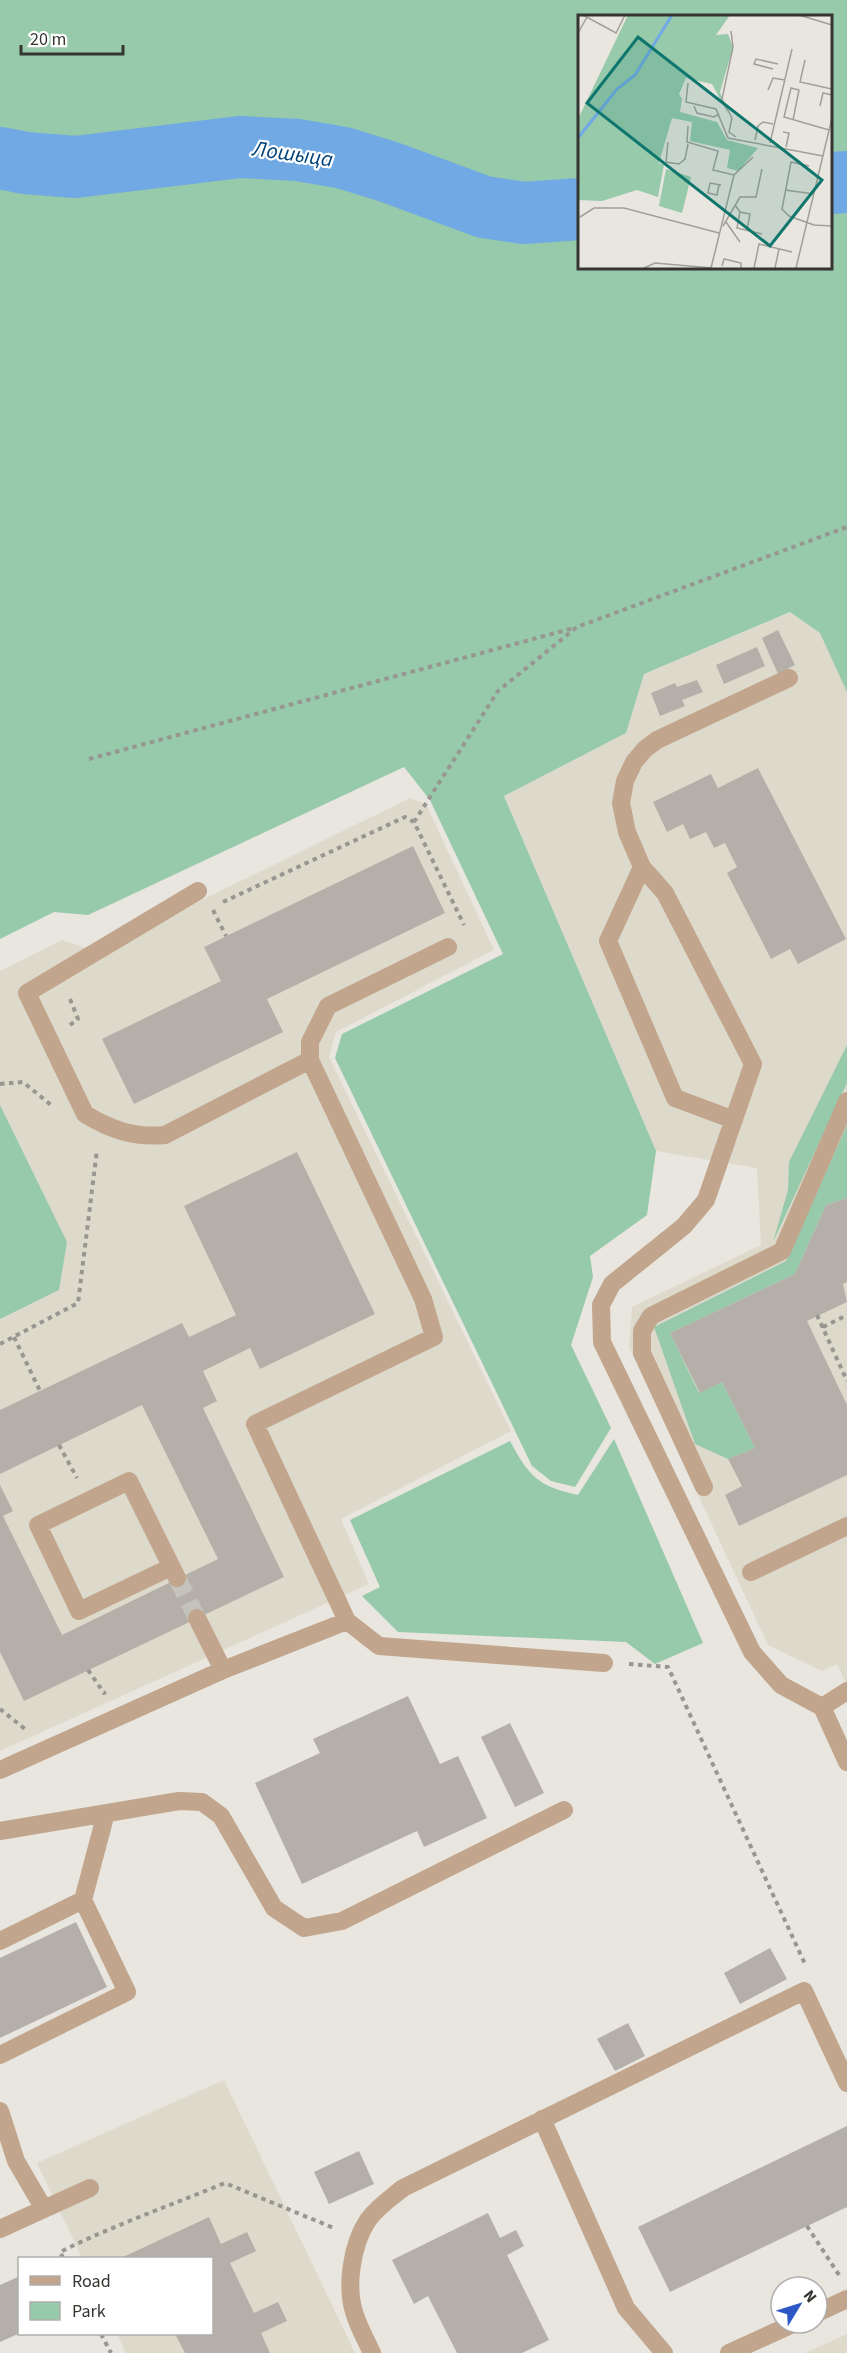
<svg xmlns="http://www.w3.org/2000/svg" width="847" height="2353" viewBox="0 0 847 2353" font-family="'Source Sans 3',sans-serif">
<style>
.built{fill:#dedacb}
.green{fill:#97c9ab;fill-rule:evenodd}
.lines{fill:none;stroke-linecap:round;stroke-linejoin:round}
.river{stroke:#70a9e4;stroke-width:62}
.building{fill:#b5afa9}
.minor-tunnel{stroke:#c4c3bb;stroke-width:18;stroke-dasharray:18 9;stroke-linecap:butt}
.path{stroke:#979690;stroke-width:4;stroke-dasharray:4.5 4.5;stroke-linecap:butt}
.minor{stroke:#c1a58d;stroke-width:18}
.labels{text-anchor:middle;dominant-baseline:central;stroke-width:4.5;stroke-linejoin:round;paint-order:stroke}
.water-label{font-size:22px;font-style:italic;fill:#004277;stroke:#fff}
.inset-river{fill:none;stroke:#70a9e4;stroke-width:3}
.inset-road{fill:none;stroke:#a09f99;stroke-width:1.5}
.view{fill:#0f766e;fill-opacity:0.15;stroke:#0f766e;stroke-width:3}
.inset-edge{fill:none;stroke:#353531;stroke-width:3}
</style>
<rect width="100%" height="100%" fill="#e8e6de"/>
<path class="built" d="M791 612 820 633 847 625V1685L837 1664 822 1671 768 1645 629 1347 632 1307 761 1245 757 1168 656 1151 504 796 626 733 644 674Z
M410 798 426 804 494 950 336 1032 329 1057 511 1431 341 1519 369 1584 0 1751V971L62 940 96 952Z
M224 2080 355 2353H126L117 2334H212V2258H82L37 2163Z
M847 2334V2353H805Z"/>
<path class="green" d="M0 0H847V692L820 633 790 612 644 674 626 733 504 796 656 1151 647 1215 590 1256 593 1277 571 1345 611 1428 575 1487 551 1481 532 1466 335 1058 342 1034 503 954 430 800 404 767 88 915 54 912 0 939ZM580 16H830V267H580Z
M847 1045V1083L773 1242 788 1190 789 1162Z
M0 1105 67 1242 59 1290 0 1319Z
M847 1125V1198L826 1205 795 1274 670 1333 699 1393 722 1382 755 1448 728 1459 695 1444 654 1327 786 1261Z
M614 1439 703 1643 655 1664 626 1642 398 1632 362 1596 380 1587 350 1520 510 1441C529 1476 537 1486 578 1495Z"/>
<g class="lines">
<path class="river" d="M0 158 25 163 75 167 240 147 298 150 344 158 389 172 484 207 524 213 580 209
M830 183 847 182"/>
</g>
<path class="building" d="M778 630 795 665 778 674 762 638Z
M757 647 765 666 724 684 716 665Z
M697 680 703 692 682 700 685 706 660 716 651 693 675 683 677 687Z
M758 768 846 939 798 964 790 949 771 959 727 873 737 867 725 843 714 848 706 832 690 839 683 824 667 832 653 802 711 774 718 788Z
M413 846 445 913 267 999 283 1032 134 1104 102 1039 221 981 204 947Z
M297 1152 375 1314 260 1369 250 1348 203 1371 217 1401 203 1408 284 1577 24 1701 0 1652V1485L13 1511 3 1516 62 1635 218 1559 142 1405 0 1474V1410L182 1323 189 1337 236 1315 184 1206Z
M847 1198V1282L843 1284 847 1302 807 1321 847 1405V1475L739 1526 725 1495 742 1486 728 1459 755 1448 722 1382 700 1393 670 1333 795 1274 826 1205Z
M408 1696 440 1764 458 1756 487 1818 424 1847 417 1831 302 1884 255 1783 320 1753 313 1739Z
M510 1723 544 1793 515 1807 481 1737Z
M76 1922 107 1987 0 2038V1958Z
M770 1948 787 1979 740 2004 724 1973Z
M628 2023 645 2056 615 2071 597 2039Z
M847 2126V2207L670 2292 638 2227Z
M359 2151 374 2184 329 2204 314 2172Z
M488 2213 500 2238 516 2230 524 2246 507 2255 549 2340 522 2353H457L428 2296 414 2304 392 2260Z
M209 2217 221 2244 247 2232 256 2251 230 2263 254 2313 278 2302 287 2321 261 2333 270 2353H185L175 2334H212V2258H121Z
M20 2276V2333L0 2342V2285Z"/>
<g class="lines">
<path class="minor-tunnel" d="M177 1578 197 1618"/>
<path class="path" d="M89 759 574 628
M414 822 498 691 577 627 847 527
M223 902 405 817 414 822 464 925
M213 910 226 936
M70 999 78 1019 70 1025
M0 1084 23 1082 51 1105
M817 1315 847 1381
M823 1327 847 1315
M14 1337 40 1391
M0 1344 78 1303 97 1150
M59 1445 77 1478
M629 1664 668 1667 805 1964
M88 1670 104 1693 106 1692
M0 1709 25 1729
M807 2226 839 2275
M63 2258 60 2252C114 2225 169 2206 225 2183L336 2229
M101 2334 111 2353"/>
<path class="minor" d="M789 678 657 740 645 749 634 762 625 781 621 803 627 832 642 867 665 893 753 1064 706 1200 684 1226 612 1284 601 1305 602 1342 752 1652 781 1685 822 1707 847 1762
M642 867 608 941 675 1098 734 1120
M198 891 27 993 85 1114C111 1130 135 1138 165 1135L310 1060
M448 947 328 1006 310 1042V1060L423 1299 434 1337 255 1424 347 1621 379 1646 604 1663
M704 1487 642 1353V1331L651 1316 782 1251 847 1101
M171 1567 79 1611 38 1525 129 1481 177 1578
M751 1572 847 1526
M197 1618 223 1670
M822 1707 847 1691
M0 1770 223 1670 347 1621
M0 1831 179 1801 202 1802 221 1816 274 1908 304 1928 342 1921 564 1810
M0 1941 83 1900 106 1813
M0 2055 127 1992 83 1900
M0 2111 16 2161 44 2209
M542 2119 626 2308 664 2353
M0 2229 90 2188
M817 2313 847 2299
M372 2353C366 2340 359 2328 355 2315 345 2287 352 2244 368 2220 377 2207 391 2198 403 2188L804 1991 847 2083
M729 2353 795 2323"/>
</g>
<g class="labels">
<g class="water-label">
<text transform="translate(293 154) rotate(8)">Лошыца</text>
</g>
</g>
<g transform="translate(578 15)">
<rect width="254" height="254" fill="#e8e6de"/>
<path d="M50 0H152L138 20 150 19 155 32 142 77 150 99 134 69 108 63 101 79 104 84 102 97 139 107 149 125 180 133 160 156 149 153 152 135 112 126 114 107 94 103 81 148 86 150 80 182 59 175 24 186 0 185V104ZM88 154 113 162 104 198 81 191Z" fill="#97c9ab"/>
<path class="inset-river" d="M0 123 39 74 57 60 94 0"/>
<path class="inset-road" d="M5 0 38 18 47 0M221 0 254 10M153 16 155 32 144 84 154 103 151 117 158 122M0 18 9 2M227 45 222 67 254 74M195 54 176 49 178 44 200 49M110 68 108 87 138 94 150 123 245 141M190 75 195 63 207 65M116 91 119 98 136 102 141 99M242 91 245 78 254 80M215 105 221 75 213 73 206 102 251 115M110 111 109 127 140 136 135 155 156 160M205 117 211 118 208 132M177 125 180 111 185 107 195 109M90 127 88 147 101 149 107 144 110 129M192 128 214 34M231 151 213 147 204 194 211 201 236 210 254 211M141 170 139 180 130 178 132 168 143 170M207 175 236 179M157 190 162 197 159 213 184 219M162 197 172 199 169 215M2 202 16 193H46L141 218M148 207 162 227M145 211 162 182H178L184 154M144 251 146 244 163 248V253M66 253 77 248 134 253M133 253 156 160 175 142M176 253 181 229 214 237M197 253 201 234M218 253 254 103"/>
<path class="view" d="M60 22 244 165 192 231 9 88Z"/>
<rect width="254" height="254" class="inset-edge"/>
</g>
<rect x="18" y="2257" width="195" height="78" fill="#ffffff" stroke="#aeaead" stroke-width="1.5"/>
<rect x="30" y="2276" width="30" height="9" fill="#c1a58d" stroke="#aeaead" stroke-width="1.5"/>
<text x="72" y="2287" font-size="18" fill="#353531">Road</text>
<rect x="30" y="2302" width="30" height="18" fill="#97c9ab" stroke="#aeaead" stroke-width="1.5"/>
<text x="72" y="2317" font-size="18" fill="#353531">Park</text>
<g transform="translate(799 2305) rotate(52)"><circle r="28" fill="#ffffff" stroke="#aeaead" stroke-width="1.5"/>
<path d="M0-4.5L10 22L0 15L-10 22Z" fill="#2e57c6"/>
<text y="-9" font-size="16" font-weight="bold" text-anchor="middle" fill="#353531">N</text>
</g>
<path d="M21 45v9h102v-9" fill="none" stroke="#353531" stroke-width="3"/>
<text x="30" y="45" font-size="18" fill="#353531" stroke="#ffffff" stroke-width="4.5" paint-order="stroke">20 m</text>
</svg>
